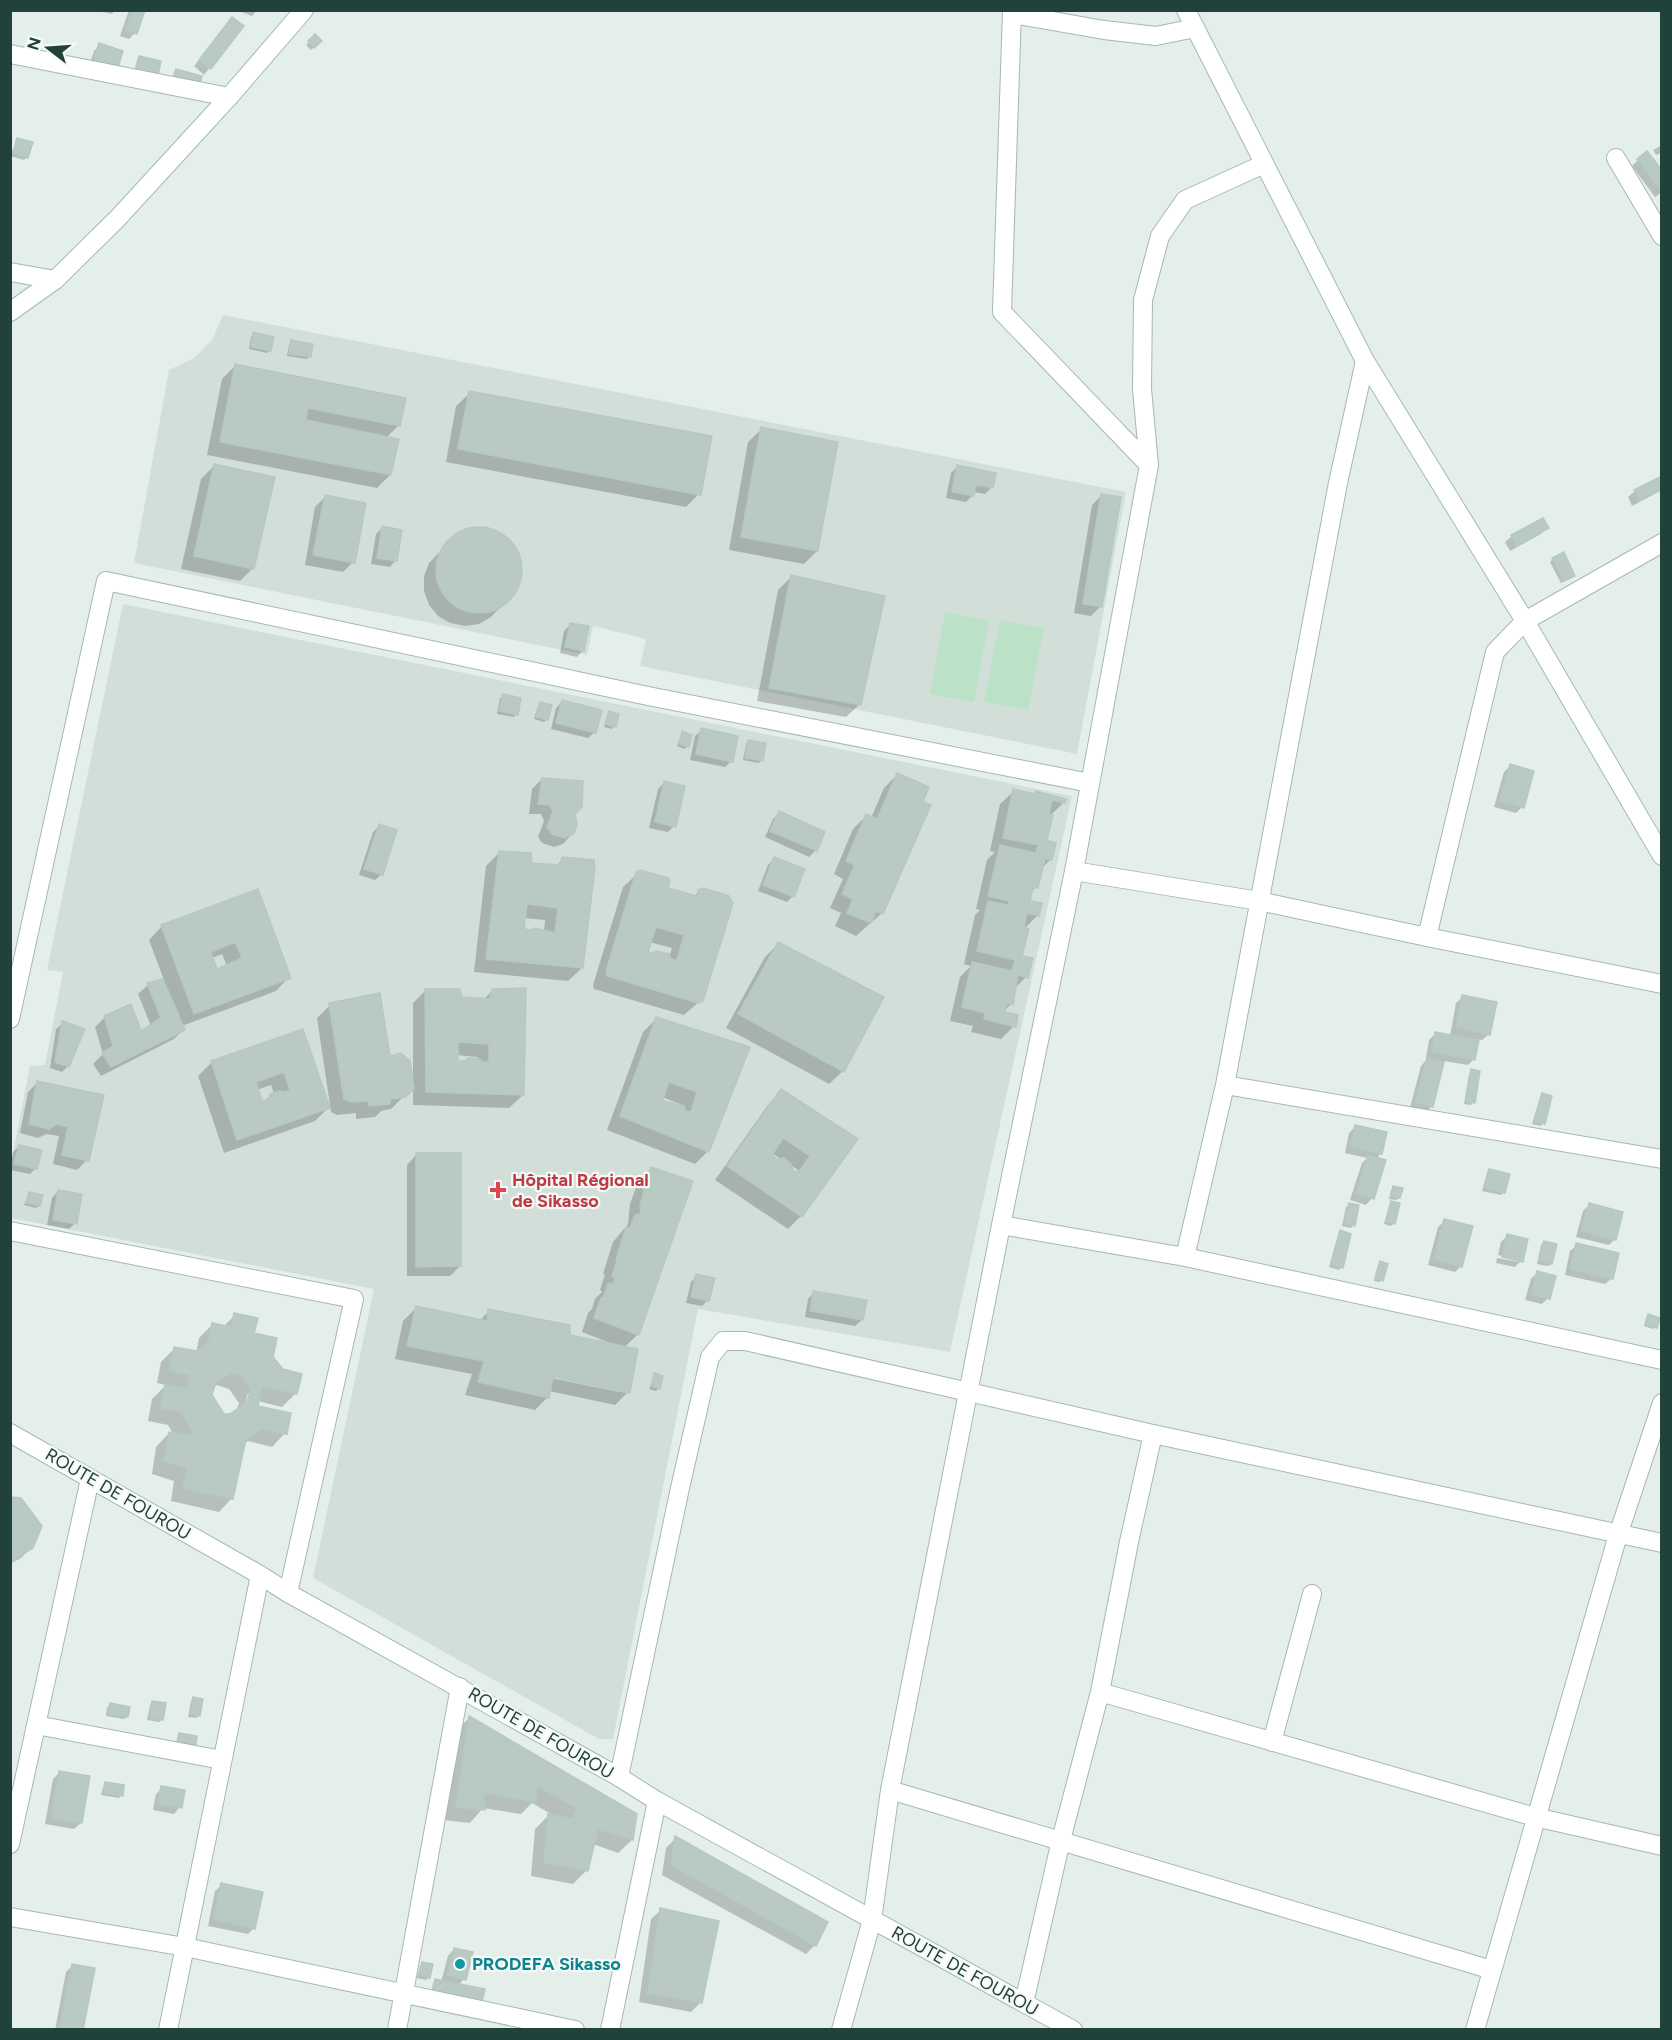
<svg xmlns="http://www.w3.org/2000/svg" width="1672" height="2040" viewBox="0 0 1672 2040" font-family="Figtree,sans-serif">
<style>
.built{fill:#d2dfd9}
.green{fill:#bbe1c7}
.shadow{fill:#0003;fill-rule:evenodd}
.building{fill:#b9cac3;stroke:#b5c9c2;stroke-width:1.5;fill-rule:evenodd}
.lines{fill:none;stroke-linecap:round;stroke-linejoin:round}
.street-casing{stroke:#a6b8b2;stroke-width:20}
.secondary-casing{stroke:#a1bbb3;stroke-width:20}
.street{stroke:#fff;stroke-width:18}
.secondary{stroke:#fff;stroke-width:18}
.health-dot{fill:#e0444e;stroke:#f5faf8;stroke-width:2}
.culture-dot{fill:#0f9aa8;stroke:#f5faf8;stroke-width:2}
.labels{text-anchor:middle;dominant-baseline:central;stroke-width:4.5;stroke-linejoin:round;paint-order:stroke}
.health-label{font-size:18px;font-weight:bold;fill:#be3a42;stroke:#f5faf8;text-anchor:start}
.street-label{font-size:18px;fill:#21423b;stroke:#f5faf8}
.culture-label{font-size:18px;font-weight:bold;fill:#0d838f;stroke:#f5faf8;text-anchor:start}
</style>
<rect width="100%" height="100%" fill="#e4efea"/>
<path class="built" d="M223 315 1126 492 1077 754 640 666 646 639 593 626 587 655 134 563 169 370 194 358 212 340Z
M123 604 1072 796 950 1352 698 1309 613 1739H599L313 1578 374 1289 11 1218V1163L30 1066 45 1065 63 972 47 970Z"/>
<path class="green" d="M945 612 989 620 974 702 930 694Z
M1000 620 1044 628 1028 710 984 702Z"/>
<path class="shadow" d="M94 10H115L112 14Z
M129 10H143L135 33 129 39 120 36Z
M236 10H257L252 16Z
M226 25 242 27 204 75 194 66Z
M315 36 320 41 311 50 306 45Z
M100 45 115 70H88L94 51Z
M18 139 27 157 24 160 10 156Z
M1662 145V153L1656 155 1653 150Z
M1638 160 1662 172V192L1655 197 1632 166Z
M254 334 270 350 267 353 249 349 251 337Z
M291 342 309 357 307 359 287 356 289 345Z
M235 366 399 425 386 438 390 475 377 488 207 455 222 379Z
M470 393 699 494 686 507 446 462 456 406Z
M762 429 817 551 804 564 729 550 748 442Z
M215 465 253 568 240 581 181 569 201 479Z
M958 466 994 474 991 488 985 494 973 492 972 496 966 502 946 498 951 473Z
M1662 477V490L1632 506 1628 497 1635 491Z
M1102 495 1101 606 1091 616 1074 613 1092 505Z
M325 497 353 562 343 572 305 565 315 507Z
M382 528 396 560 390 567 371 564 376 534Z
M476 528 489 529 501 534 511 542 518 554 521 566 520 579 515 592 491 617 479 624 465 626 450 623 438 616 429 605 424 591V576L429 563 452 539 463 532Z
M1547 528 1541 534 1510 551 1505 542 1512 536Z
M1553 559 1571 578 1561 583 1550 562Z
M791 577 860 704 846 717 757 701 778 590Z
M571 624 583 650 577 657 560 653 564 631Z
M503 696 516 714 514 717 497 714 500 698Z
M562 702 595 732 588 738 551 729 556 708Z
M540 703 547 719 544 722 534 719 538 706Z
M609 713 614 726 612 729 604 727Z
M702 730 731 761 725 767 690 760 695 736Z
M682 733 687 746 685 749 677 746Z
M748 742 761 760 759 763 743 760 746 744Z
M1510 766 1522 807 1516 813 1494 807 1504 772Z
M897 775 882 913 856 936 835 926 841 913 830 908 843 879 834 874 853 829 866 816 871 818 884 788Z
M542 779 573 814V833L563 844 554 847 542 843 538 837 544 821 541 814H529L532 789Z
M664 783 674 826 668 832 649 828 658 789Z
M1014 791 1064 802 1051 815 1045 842 1050 860 1041 869 1036 887 1030 894 1028 902 1038 915 1024 929 1021 957 1026 977 1014 989 1011 1004 1002 1013 1014 1026 1001 1039 971 1032 973 1026 950 1021 960 977 971 966 964 964 975 915 980 910 976 909 987 860 995 852 990 851 1000 804Z
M779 813 823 832 815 851 809 857 765 837 773 819Z
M379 826 382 874 375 880 359 875 373 832Z
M499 853 531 865 555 867 563 859 582 968 568 981 474 972 486 866ZM524 918 545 920 544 932 522 931Z
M774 859 793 896 787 902 758 891 768 865Z
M637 874 666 889 693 897 699 891 701 1000 684 1015 594 989 593 985 623 887ZM649 942 672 948 669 958 646 953Z
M257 891 289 977 276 991 182 1026 184 1029 174 1039 101 1076 93 1064 103 1054 95 1027 105 1017 141 1033 151 1026 138 994 148 985 164 980 149 940 162 926ZM222 954 227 966 216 971 212 958Z
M778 944 843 1071 829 1084 726 1028 765 957Z
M426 990 461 999 483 1000 492 991 523 1095 509 1108 413 1105V1087L391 1109 381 1111 375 1117 356 1119V1113L337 1115 331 1112 317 1018 330 1005 413 1080V1003ZM456 1055 477 1057V1060L456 1063Z
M1463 997 1489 1034 1482 1040 1477 1039 1474 1059 1468 1065 1443 1061 1432 1106 1426 1112 1410 1108 1421 1066 1428 1058H1426L1429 1040 1436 1033 1450 1036 1456 1003Z
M656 1019 748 1048 708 1151 695 1164 607 1130 643 1032ZM662 1097 685 1106 684 1110 660 1102Z
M63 1023 68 1066 62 1072 50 1068 56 1029Z
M303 1031 328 1108 315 1121 224 1153 198 1076 211 1063ZM271 1085 274 1094 261 1103 257 1090Z
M1472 1071 1473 1102 1471 1105 1464 1104 1469 1074Z
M38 1082 102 1096 87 1160 77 1170 53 1164 59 1136 46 1134 38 1138 20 1133 28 1092Z
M781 1091 856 1139 801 1216 788 1229 715 1180 768 1105ZM772 1153 782 1160H776L770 1156ZM789 1164 798 1170 796 1173 792 1171Z
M1542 1095 1543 1123 1541 1126 1532 1124 1540 1098Z
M1355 1127 1381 1153 1376 1159 1372 1198 1366 1205 1350 1200 1362 1163 1367 1158 1345 1153 1349 1133Z
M19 1146 36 1168 30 1174 10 1170 13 1152Z
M416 1155 460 1266 450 1276H407V1165Z
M651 1169 691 1182 637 1335 624 1348 628 1392 615 1405 549 1391 548 1397 535 1410 465 1395 472 1374 395 1359 403 1321 416 1308 479 1321 489 1311 568 1337 615 1345 582 1332 588 1313 592 1309 595 1299 602 1292 600 1290 605 1274H603L613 1242 628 1224 630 1204 638 1182ZM546 1374 620 1389V1392L546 1377Z
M1489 1170 1503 1192 1501 1195 1482 1191 1487 1173Z
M1394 1187 1399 1198 1396 1200 1389 1199 1391 1190Z
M58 1191 75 1223 69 1229 47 1225 52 1198Z
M29 1194 39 1205 36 1208 24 1205Z
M1392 1203 1393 1223 1391 1226 1384 1224 1389 1206Z
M1349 1205 1353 1225 1351 1228 1342 1226 1346 1207Z
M1589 1205 1615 1239 1609 1245 1576 1237 1583 1211Z
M1445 1221 1461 1266 1455 1272 1428 1265 1438 1227Z
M1340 1232 1341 1267 1339 1270 1329 1267 1338 1235Z
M1507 1236 1521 1261 1515 1267 1496 1263 1497 1258 1519 1262V1259L1498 1255 1501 1242Z
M1544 1242 1555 1245 1551 1264 1548 1266 1537 1264 1541 1245Z
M1577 1245 1612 1278 1605 1284 1565 1275 1570 1251Z
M1380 1263 1382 1280 1379 1282 1374 1281 1378 1266Z
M1537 1273 1548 1298 1542 1304 1525 1300 1531 1279Z
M697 1276 708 1300 702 1306 686 1303 691 1282Z
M814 1292 862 1320 855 1326 805 1317 808 1299Z
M235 1315 272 1357 296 1393 282 1407 257 1401 256 1407 285 1433 272 1447 248 1441 244 1444 232 1498 219 1512 171 1501 174 1481 152 1474 156 1447 169 1433 173 1434 168 1425 148 1421 152 1399 166 1385 157 1383 161 1362 175 1348 196 1353 199 1338 212 1325 223 1327ZM217 1385 229 1389 239 1403 236 1412 230 1416 223 1415 211 1395 213 1388ZM248 1393 251 1394 246 1410 244 1409Z
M1648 1316 1656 1327 1653 1329 1644 1326Z
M655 1375 659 1388 656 1391 649 1389Z
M10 1499 32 1547 21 1558 10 1564Z
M193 1699 199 1715 196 1718 188 1717 191 1701Z
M152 1702 162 1720 159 1722 147 1720 150 1705Z
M110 1705 127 1717 124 1719 106 1716 107 1708Z
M469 1718 632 1840 618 1853 593 1844 586 1871 573 1884 531 1876 535 1829 548 1816 556 1817 532 1803 521 1814 483 1808 470 1823 443 1820 456 1731Z
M59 1773 81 1823 74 1829 45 1824 53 1779Z
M106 1784 121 1795 119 1798 101 1795 103 1787Z
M162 1788 180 1807 174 1814 153 1810 156 1794Z
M676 1838 815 1945 806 1954 662 1875 666 1848Z
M222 1885 254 1928 248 1934 208 1926 215 1891Z
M661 1910 701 2002 691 2012 639 2002 651 1919Z
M454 1949 464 1979 458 1985 431 1995 433 1983 436 1981 441 1982 448 1956Z
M423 1963 429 1977 426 1980 417 1978 420 1966Z
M73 1965 81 2030H55L66 1972Z"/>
<path class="building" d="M132 10H145L137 34 125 30Z
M232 17 244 26 211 69 199 60Z
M315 34 322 41 314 48 308 41Z
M99 43 123 51 117 71 93 63Z
M139 56 161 61 158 75 135 70Z
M176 69 202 76 199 88 172 81Z
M17 138 33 142 28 158 13 153Z
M1647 151 1662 170V191L1637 159Z
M253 332 274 337 271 351 251 347Z
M291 340 313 344 311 357 289 354Z
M235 364 406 398 400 426 308 408 306 420 399 439 391 475 220 442Z
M469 391 712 436 701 495 458 449Z
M761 427 838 442 818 551 741 537Z
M214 464 275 477 254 569 194 556Z
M957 465 996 473 993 488 976 485 974 496 952 492Z
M1662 476V488L1639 500 1634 490Z
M1101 494 1121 497 1102 607 1083 604Z
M325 495 366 503 355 563 313 555Z
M1543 518 1549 528 1516 546 1511 535Z
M382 526 402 530 397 561 377 558Z
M436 570a43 43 0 1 1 86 0a43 43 0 1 1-86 0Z
M1564 552 1575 576 1564 581 1552 558Z
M791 575 885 596 861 705 769 688Z
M570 623 589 626 584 651 565 647Z
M503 694 521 698 518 715 499 711Z
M562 700 602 710 596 733 556 723Z
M540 702 552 705 548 720 536 717Z
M609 711 619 714 616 727 605 724Z
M701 728 738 736 733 762 696 754Z
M682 731 692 735 689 747 679 744Z
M748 740 766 743 763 761 745 758Z
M1510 764 1534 771 1524 808 1500 801Z
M897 773 929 787 923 802 931 805 883 914 876 911 871 923 847 913 853 899 842 894 855 865 846 861 866 814 877 819Z
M542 778 583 781 582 807 575 814 577 824 574 834 564 838 552 834 547 827 553 811 550 805 538 804Z
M664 781 685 786 676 827 655 822Z
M1013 789 1034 794 1036 791 1066 799 1065 803 1052 800 1049 814 1053 815 1047 840 1056 843 1052 860 1045 859 1038 888 1033 887 1030 901 1042 903 1039 916 1027 913 1024 927 1029 929 1022 956 1033 958 1028 978 1018 975 1013 1005 1007 1003 1005 1012 1018 1015 1016 1027 984 1019 985 1013 962 1007 972 962 1012 971 1015 960 977 951 988 901 1008 905 1009 901 988 896 1000 845 1036 853 1038 845 1003 838Z
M779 811 825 832 817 851 770 831Z
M379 824 397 830 383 875 364 869Z
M499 851 531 853 532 863 560 865 562 857 594 860 595 867 583 968 486 959ZM527 904 558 908 555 933 535 928 531 930 524 929Z
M774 857 805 869 794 897 763 885Z
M640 870 669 878 670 882 668 888 697 896 698 890 703 888 729 896 733 903 703 1001 698 1003 607 976 606 971 636 872ZM656 927 684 935 677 960 671 959 669 954 657 951 652 953 648 952Z
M258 889 291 978 194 1014 161 925ZM235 942 242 958 217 969 211 952Z
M778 942 884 997 844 1072 738 1014Z
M163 979 185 1030 111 1067 102 1053 113 1046 104 1016 131 1004 141 1031 161 1018 147 983Z
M526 988 524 1095 426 1092 425 989H460L462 997 490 999 492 989ZM458 1042 489 1044V1062H483L479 1059 468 1058 465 1061H458Z
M380 993 390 1056 401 1053 410 1061 414 1088 406 1097 390 1099V1104L369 1106V1101L351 1102 344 1099 329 1003Z
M1462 995 1497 1002 1490 1035 1456 1027Z
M656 1017 750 1047 709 1152 620 1116ZM669 1082 697 1092 691 1112 686 1111 682 1105 662 1101Z
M62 1021 85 1029 69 1067 55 1062Z
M303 1029 330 1108 237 1140 211 1061ZM284 1072 290 1090 284 1092 279 1091 270 1094 268 1100 262 1101 256 1082Z
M1435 1032 1479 1040 1475 1060 1432 1052Z
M1427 1058 1444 1062 1433 1107 1415 1102Z
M1471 1069 1480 1071 1475 1103 1466 1102Z
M37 1081 104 1095 89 1161 62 1155 68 1127 57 1124 49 1129 29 1124Z
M781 1089 858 1139 802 1217 727 1166ZM783 1138 810 1156 798 1173 793 1170 791 1164 784 1158 777 1159 772 1155Z
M1542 1093 1552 1096 1545 1124 1534 1121Z
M1355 1125 1387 1132 1382 1154 1350 1147Z
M19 1145 42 1150 37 1169 14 1164Z
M416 1153H461V1266L416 1267Z
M1368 1155 1386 1160 1374 1199 1356 1194Z
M651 1167 693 1181 639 1335 594 1318 601 1298H603L608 1284 613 1283 615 1279 612 1276 617 1261 616 1260 626 1227 630 1228 635 1215 641 1213 640 1205 644 1191 643 1190Z
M1489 1169 1510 1174 1505 1193 1484 1188Z
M1393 1186 1403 1188 1400 1198 1391 1196Z
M58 1190 82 1194 77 1224 53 1220Z
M29 1192 43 1195 40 1206 26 1203Z
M1391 1201 1400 1203 1395 1224 1386 1222Z
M1349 1203 1359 1205 1355 1226 1344 1224Z
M1589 1203 1623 1212 1616 1240 1581 1231Z
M1444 1219 1473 1226 1462 1267 1434 1259Z
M1340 1230 1351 1234 1343 1268 1331 1265Z
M1507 1234 1528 1239 1523 1262 1502 1257Z
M1544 1241 1557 1244 1552 1264 1539 1261Z
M1576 1243 1619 1253 1613 1279 1570 1269Z
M1380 1261 1388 1264 1383 1281 1375 1278Z
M1537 1271 1556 1276 1550 1299 1531 1294Z
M696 1274 715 1278 709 1301 691 1297Z
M813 1291 867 1300 863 1320 810 1311Z
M416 1306 487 1321 488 1309 570 1325V1335L638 1349 630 1393 553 1377 549 1398 478 1382 484 1361 407 1346Z
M234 1313 258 1318 254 1333 277 1338 273 1357 283 1369 302 1374 297 1394 262 1386 258 1406 291 1413 287 1434 262 1429 246 1439 233 1499 183 1488 187 1468 164 1461 169 1432 194 1436 181 1412 160 1408 165 1384 187 1389 190 1375 169 1370 174 1347 197 1351 208 1344 212 1323 231 1327ZM232 1373 243 1376 251 1389 247 1402 230 1414H224L212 1395 216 1381Z
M1648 1314 1660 1318 1657 1328 1645 1324Z
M654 1373 663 1376 660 1389 651 1386Z
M10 1497 21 1498 42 1526 33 1548 10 1562Z
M193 1697 203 1699 200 1716 190 1714Z
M152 1701 166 1703 163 1720 149 1718Z
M110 1703 130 1707 128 1717 108 1714Z
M469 1716 637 1814 633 1840 598 1829 588 1871 544 1863 548 1814 573 1819 577 1808 537 1786 536 1802 483 1793 485 1810 456 1807Z
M179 1733 197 1736 195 1750 176 1747Z
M59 1771 90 1776 82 1823 51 1818Z
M105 1782 124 1785 123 1796 103 1793Z
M161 1786 185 1790 182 1808 158 1804Z
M675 1836 828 1922 816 1946 671 1865Z
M221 1883 263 1892 255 1929 213 1919Z
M660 1908 719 1921 702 2003 648 1993Z
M454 1948 473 1952 466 1980 447 1975Z
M422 1962 433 1964 430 1978 419 1975Z
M72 1964 95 1968 83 2030H59Z
M435 1979 485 1989 482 2002 433 1992Z"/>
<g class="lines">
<defs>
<path id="street" d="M1012 10 1002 312 1149 465
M1013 14 1104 30 1156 36 1195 28
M10 54 229 97
M1616 158 1662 236
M10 272 55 280
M1074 871 1259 901 1427 937 1662 984
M1427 937 1495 652 1525 621 1662 543
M10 1019 106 581 648 696 1090 783
M1225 1085 1662 1159
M1001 1225 1185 1257 1662 1360
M10 1231 354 1299 288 1593
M1185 1257 1225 1085 1338 483 1365 361
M1100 1692 1535 1817 1662 1846
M36 1725 222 1760
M1272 1742 1312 1594
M619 1777 680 1488 710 1357 723 1341H745L1153 1434 1662 1543
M890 1790 1492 1970
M10 1844 90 1479
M10 1917 185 1947 575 2030
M1024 2003 1061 1840 1100 1692 1129 1542 1153 1434
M168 2030 260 1575
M397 2030 460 1687
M610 2030 657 1801
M841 2030 872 1920 890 1790 1001 1225 1074 871 1149 465 1142 389 1143 300 1160 236 1185 200 1264 164
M1475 2030 1618 1535 1662 1403"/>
<path id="secondary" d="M1186 10 1365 361 1525 621 1662 856
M10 312 55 280 117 219 229 97 304 10
M10 1433 260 1575 288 1593 619 1777 657 1801 1073 2030"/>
</defs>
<use href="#street" class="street-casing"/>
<use href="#secondary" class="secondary-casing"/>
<use href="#street" class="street"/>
<use href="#secondary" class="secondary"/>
</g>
<path class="health-dot" d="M495 1181h6v6h6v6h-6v6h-6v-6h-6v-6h6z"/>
<circle class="culture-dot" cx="460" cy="1964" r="6"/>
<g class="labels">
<g class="health-label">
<text x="512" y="1180">Hôpital Régional<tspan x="512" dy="21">de Sikasso</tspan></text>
</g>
<g class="street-label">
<text transform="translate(118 1494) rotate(30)">ROUTE DE FOUROU</text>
<text transform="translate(541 1733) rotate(30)">ROUTE DE FOUROU</text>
<text transform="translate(965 1971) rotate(29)">ROUTE DE FOUROU</text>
</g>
<g class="culture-label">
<text x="472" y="1964">PRODEFA Sikasso</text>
</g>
</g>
<rect width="1672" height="2040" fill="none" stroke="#21423b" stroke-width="24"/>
<g transform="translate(48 48) rotate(287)" stroke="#f5faf8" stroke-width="4.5" paint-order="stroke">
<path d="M0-4.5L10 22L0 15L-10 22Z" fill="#21423b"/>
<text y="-9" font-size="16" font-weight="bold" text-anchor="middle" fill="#21423b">N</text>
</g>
</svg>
